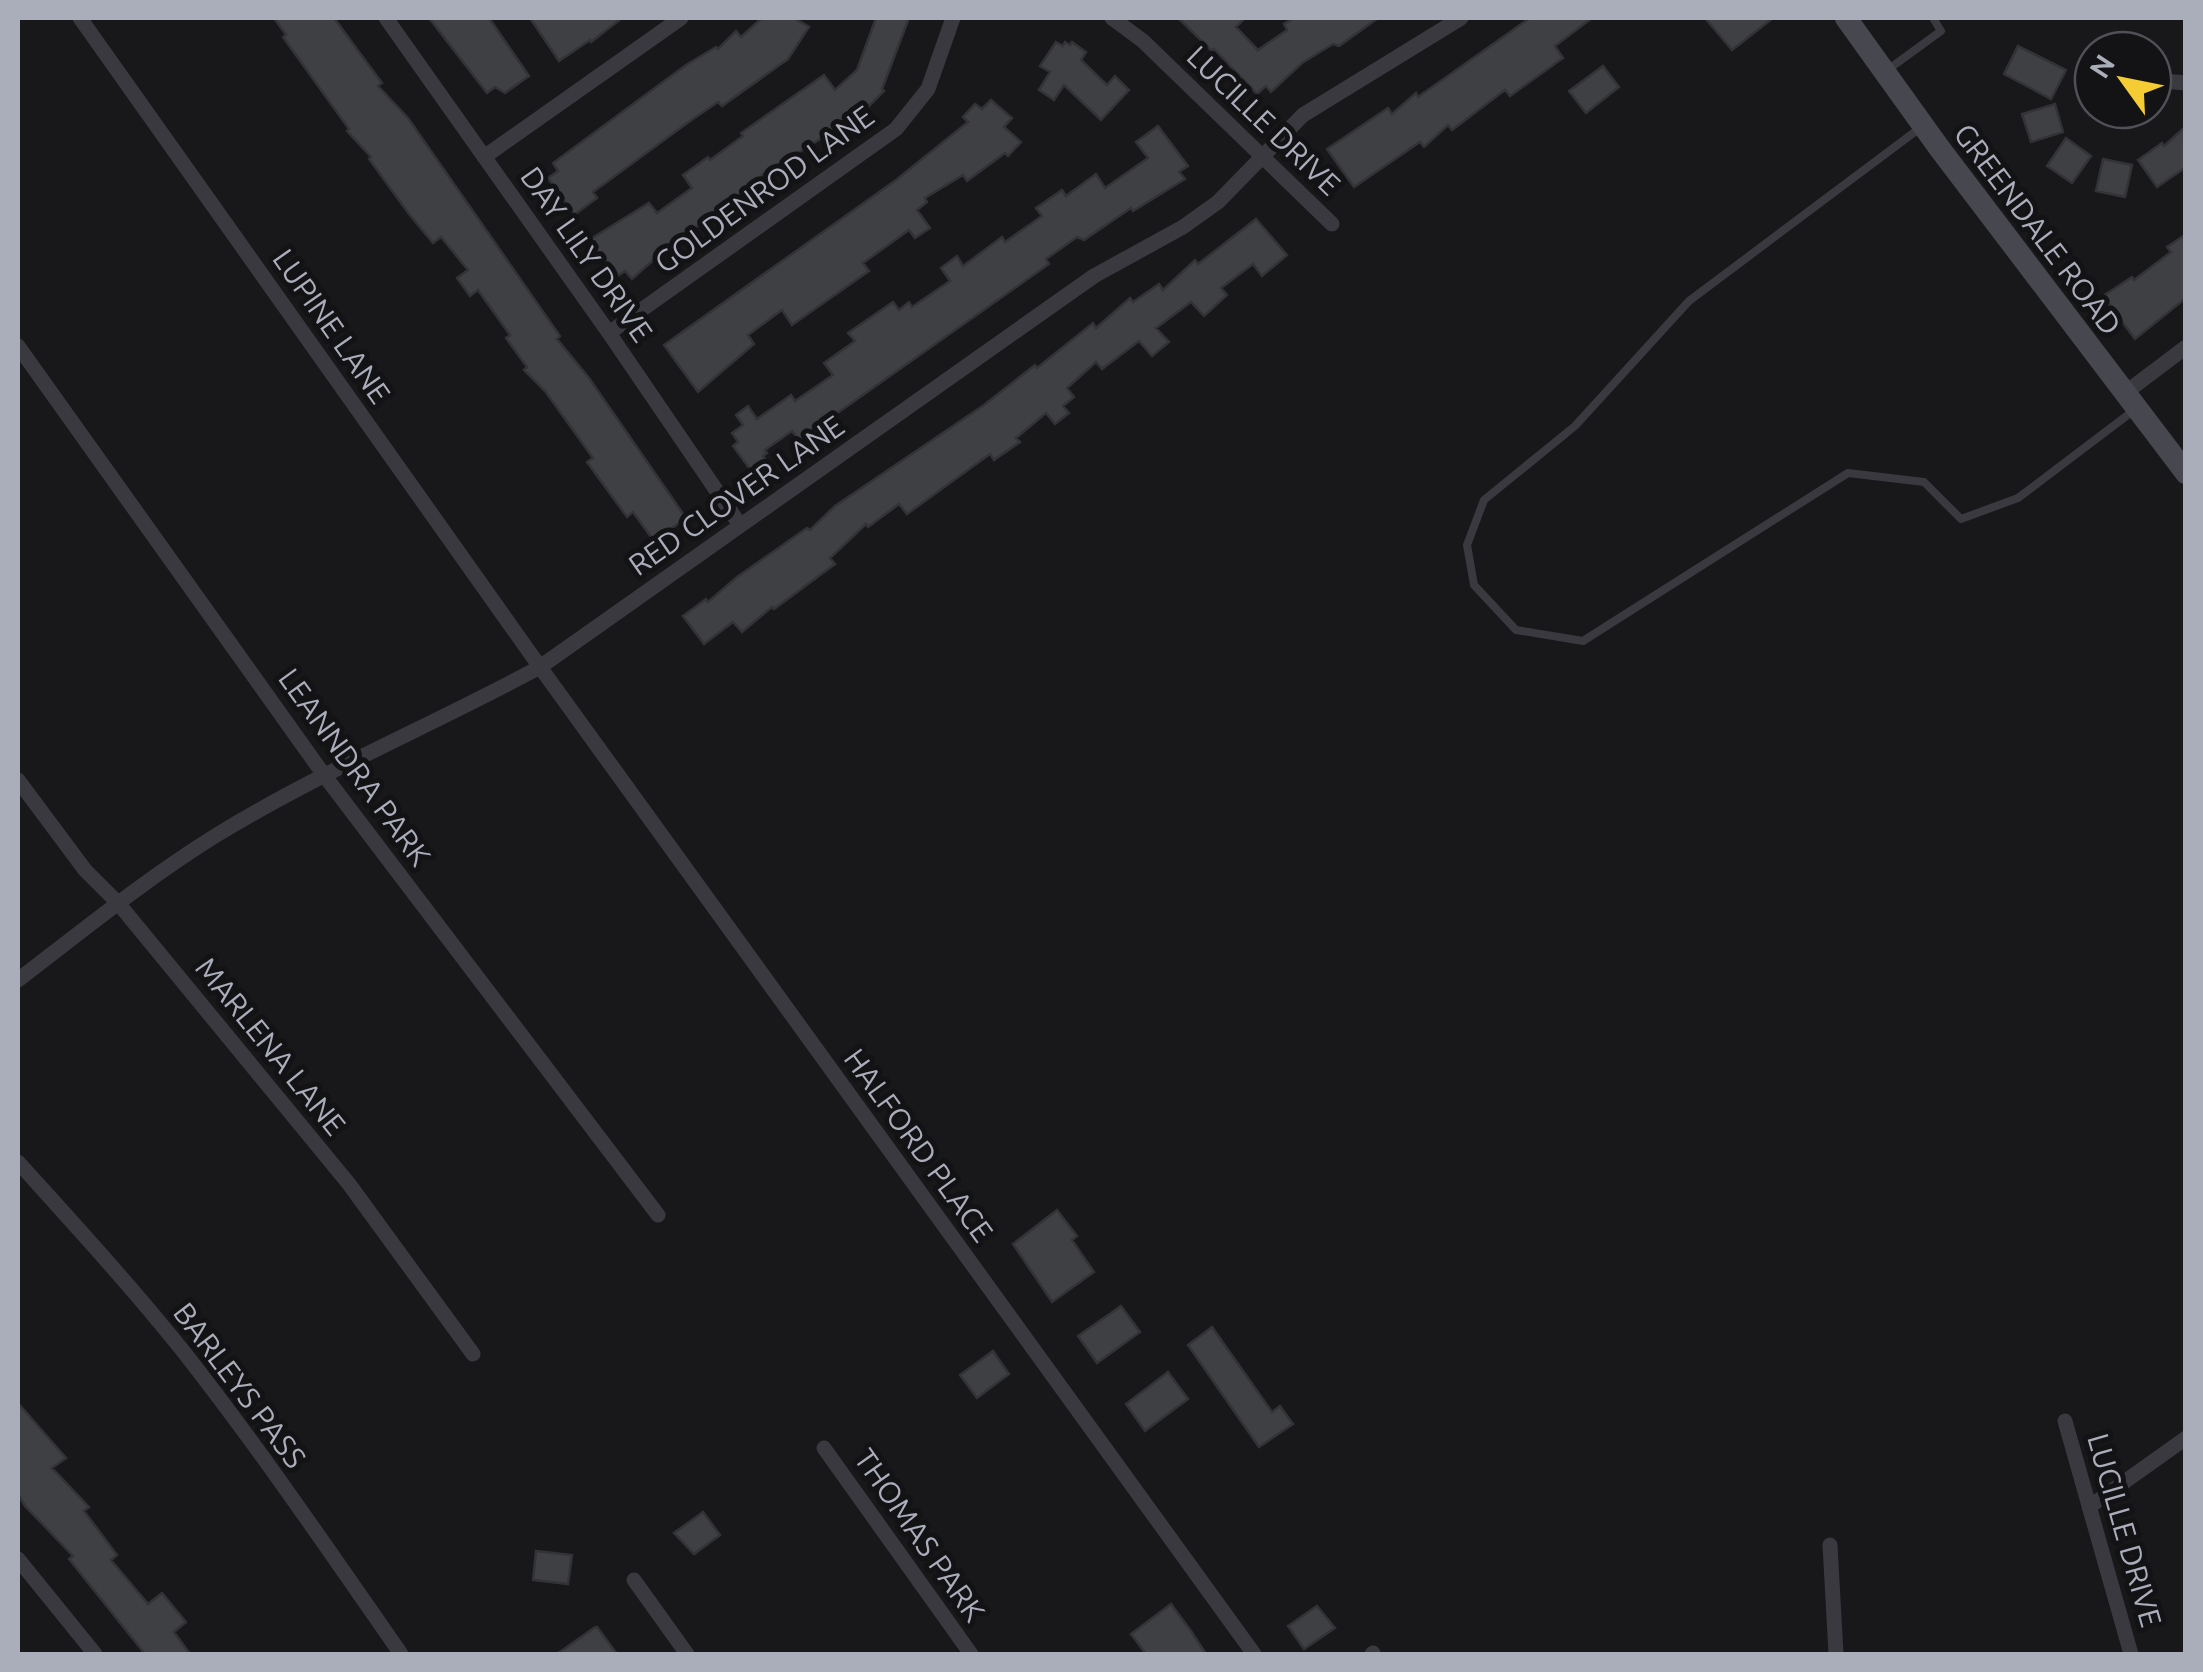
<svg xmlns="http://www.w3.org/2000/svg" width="2203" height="1672" viewBox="0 0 2203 1672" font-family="Ubuntu,sans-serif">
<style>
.building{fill:#3f4044;stroke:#333236;stroke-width:2.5}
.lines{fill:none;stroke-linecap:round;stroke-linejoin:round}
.lane{stroke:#39393f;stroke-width:8}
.street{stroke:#39393f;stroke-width:15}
.secondary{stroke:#47484f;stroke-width:22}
.labels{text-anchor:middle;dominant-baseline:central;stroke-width:10;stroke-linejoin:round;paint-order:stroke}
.street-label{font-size:30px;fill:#aaadba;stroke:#131315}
</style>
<rect width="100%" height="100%" fill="#18181a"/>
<path class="building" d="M274 18H334L382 83 378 86 408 118 560 336 557 339 589 378 686 518 654 541 633 512 627 517 587 462 593 458 545 391 524 370 527 367 506 338 510 335 478 290 470 296 457 278 468 270 441 237 433 243 409 214 369 159 371 157 347 131 349 129 283 37 286 35Z
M429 18H489L529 76 505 93 495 87 487 93Z
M530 18H622L591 42 590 40 559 61Z
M762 18H794L809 27 788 59 722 106 718 102 690 121 593 192 597 198 574 215 548 178 558 171 553 163 686 65 716 47 718 49 736 31 741 37Z
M876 18H909L882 89 884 91 862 113 762 175 766 180 676 240 632 279 625 271 616 277 589 240 649 203 657 213 692 188 683 175 708 157 710 160 743 136 741 133 824 75 835 90 857 70Z
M1178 18H1245L1236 27 1258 50 1287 30 1284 24 1294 18H1378L1339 46 1333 44 1302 63 1271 92 1266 86 1257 94 1214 49 1212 51Z
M1530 18H1592L1555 46 1563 58 1510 96 1505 90 1452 130 1448 125 1424 147 1420 142 1354 187 1327 149 1388 108 1392 114 1416 93 1418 97Z
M1705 18H1773L1732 50Z
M1056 42 1063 46 1065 42 1070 45 1072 42 1086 52 1081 60 1107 85 1115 76 1129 90 1101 120 1064 85 1054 100 1039 90 1050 72 1040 66Z
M2018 46 2066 70 2051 99 2004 74Z
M1603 66 1619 87 1586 113 1569 91Z
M991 100 1012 118 1004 127 1021 142 1008 156 1005 153 967 181 963 175 925 198 927 202 917 210 930 228 915 238 909 230 863 263 869 271 792 325 782 310 748 335 754 344 698 392 664 345 896 180 968 122 963 117 975 104 982 109Z
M2055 104 2063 132 2031 142 2022 114Z
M1158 126 1188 166 1179 172 1185 179 1133 211 1131 208 1084 240 1077 237 1046 259 1049 264 799 440 792 431 765 450 767 453 763 456 767 461 752 472 733 446 738 442 732 433 743 425 736 415 748 406 757 419 791 395 795 401 833 375 824 363 855 341 848 333 893 302 899 310 909 302 912 307 950 281 941 268 957 256 963 266 1002 237 1005 242 1042 216 1036 208 1062 190 1066 196 1096 174 1105 188 1148 158 1136 142Z
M2186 126V167L2157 187 2138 160 2162 143 2164 146Z
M2066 138 2091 156 2072 183 2047 166Z
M2103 159 2132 165 2125 197 2096 191Z
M1256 219 1287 255 1262 276 1253 264 1221 288 1227 295 1204 316 1191 302 1156 328 1169 342 1152 356 1139 341 1102 369 1096 362 1067 388 1074 397 1063 406 1069 413 1055 424 1046 413 1016 438 1020 442 994 460 990 454 907 514 899 504 868 527 866 524 830 558 835 564 774 609 772 607 742 632 733 622 704 644 683 616 706 599 708 602 737 577 807 528 810 530 835 506 984 405 1035 365 1037 368 1093 323 1096 328 1130 298 1133 302 1159 284 1163 290 1195 260 1198 264Z
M2186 234V298L2135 339 2103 296 2132 277 2134 280 2171 252 2167 247Z
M1057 1210 1077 1236 1072 1240 1094 1272 1052 1302 1013 1244Z
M1121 1306 1140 1332 1097 1363 1078 1336Z
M1212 1327 1272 1412 1280 1406 1293 1424 1259 1447 1188 1345Z
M993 1351 1009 1374 977 1398 960 1375Z
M1168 1372 1188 1399 1145 1431 1126 1404Z
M18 1403 66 1458 52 1468 89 1507 84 1511 117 1555 111 1560 148 1604 162 1593 186 1622 174 1632 190 1654H145L69 1559 73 1556 25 1506 18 1494Z
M703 1512 720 1535 694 1554 674 1533Z
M536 1551 572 1555 568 1584 533 1580Z
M1171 1604 1191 1631 1206 1654H1146L1131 1634Z
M1317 1606 1335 1628 1304 1649 1288 1626Z
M597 1627 617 1654H557L594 1628Z"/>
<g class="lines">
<path class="lane" d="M1886 71 1941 31 1933 18
M1920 128 1689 301 1575 426 1484 500 1467 545 1474 585 1516 630 1583 641 1848 473 1924 482 1961 519 2018 498 2133 411"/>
<path class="street" d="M80 18 540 667 1254 1654
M386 18 609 333 740 525
M1112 18 1143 41 1332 224
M2153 80 2186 83
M484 157 681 18
M609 333 896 129 928 89 953 18
M18 346 324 775 658 1215
M2125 393 2186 347
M18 780 85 870 118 903 349 1184 473 1354
M18 980C82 931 146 879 215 836 319 772 433 725 540 667L1094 276 1183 227 1218 202 1303 115 1461 18
M18 1162C74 1224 131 1286 183 1351 260 1449 330 1552 401 1654
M2065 1421 2131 1654
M824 1448 971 1654
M2089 1507 2186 1438
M1830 1545 1836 1654
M18 1559 95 1654
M634 1580 687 1654
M1372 1654 1373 1653"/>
<path class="secondary" d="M1846 18 1940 149 2186 473"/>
</g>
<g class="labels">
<g class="street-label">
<text transform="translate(1264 120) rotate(44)">LUCILLE DRIVE</text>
<text transform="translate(764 189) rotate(-36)">GOLDENROD LANE</text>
<text transform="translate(2038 229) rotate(53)">GREENDALE ROAD</text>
<text transform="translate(587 254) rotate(55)">DAY LILY DRIVE</text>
<text transform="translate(332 326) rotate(55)">LUPINE LANE</text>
<text transform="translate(736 495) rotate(-35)">RED CLOVER LANE</text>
<text transform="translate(355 767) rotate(54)">LEANNDRA PARK</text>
<text transform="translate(271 1046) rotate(51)">MARLENA LANE</text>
<text transform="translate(919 1145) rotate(54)">HALFORD PLACE</text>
<text transform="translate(240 1385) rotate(53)">BARLEYS PASS</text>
<text transform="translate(2125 1530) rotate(74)">LUCILLE DRIVE</text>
<text transform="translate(920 1535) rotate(55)">THOMAS PARK</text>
</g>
</g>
<rect width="2203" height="1672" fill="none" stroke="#aaadba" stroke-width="40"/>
<g transform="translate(2123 80) rotate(303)"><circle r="48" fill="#131315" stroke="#4f5157" stroke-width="2.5"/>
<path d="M0-8L18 38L0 25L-18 38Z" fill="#f6cc35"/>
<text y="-15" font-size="28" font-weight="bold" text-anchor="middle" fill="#aaadba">N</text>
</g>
</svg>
